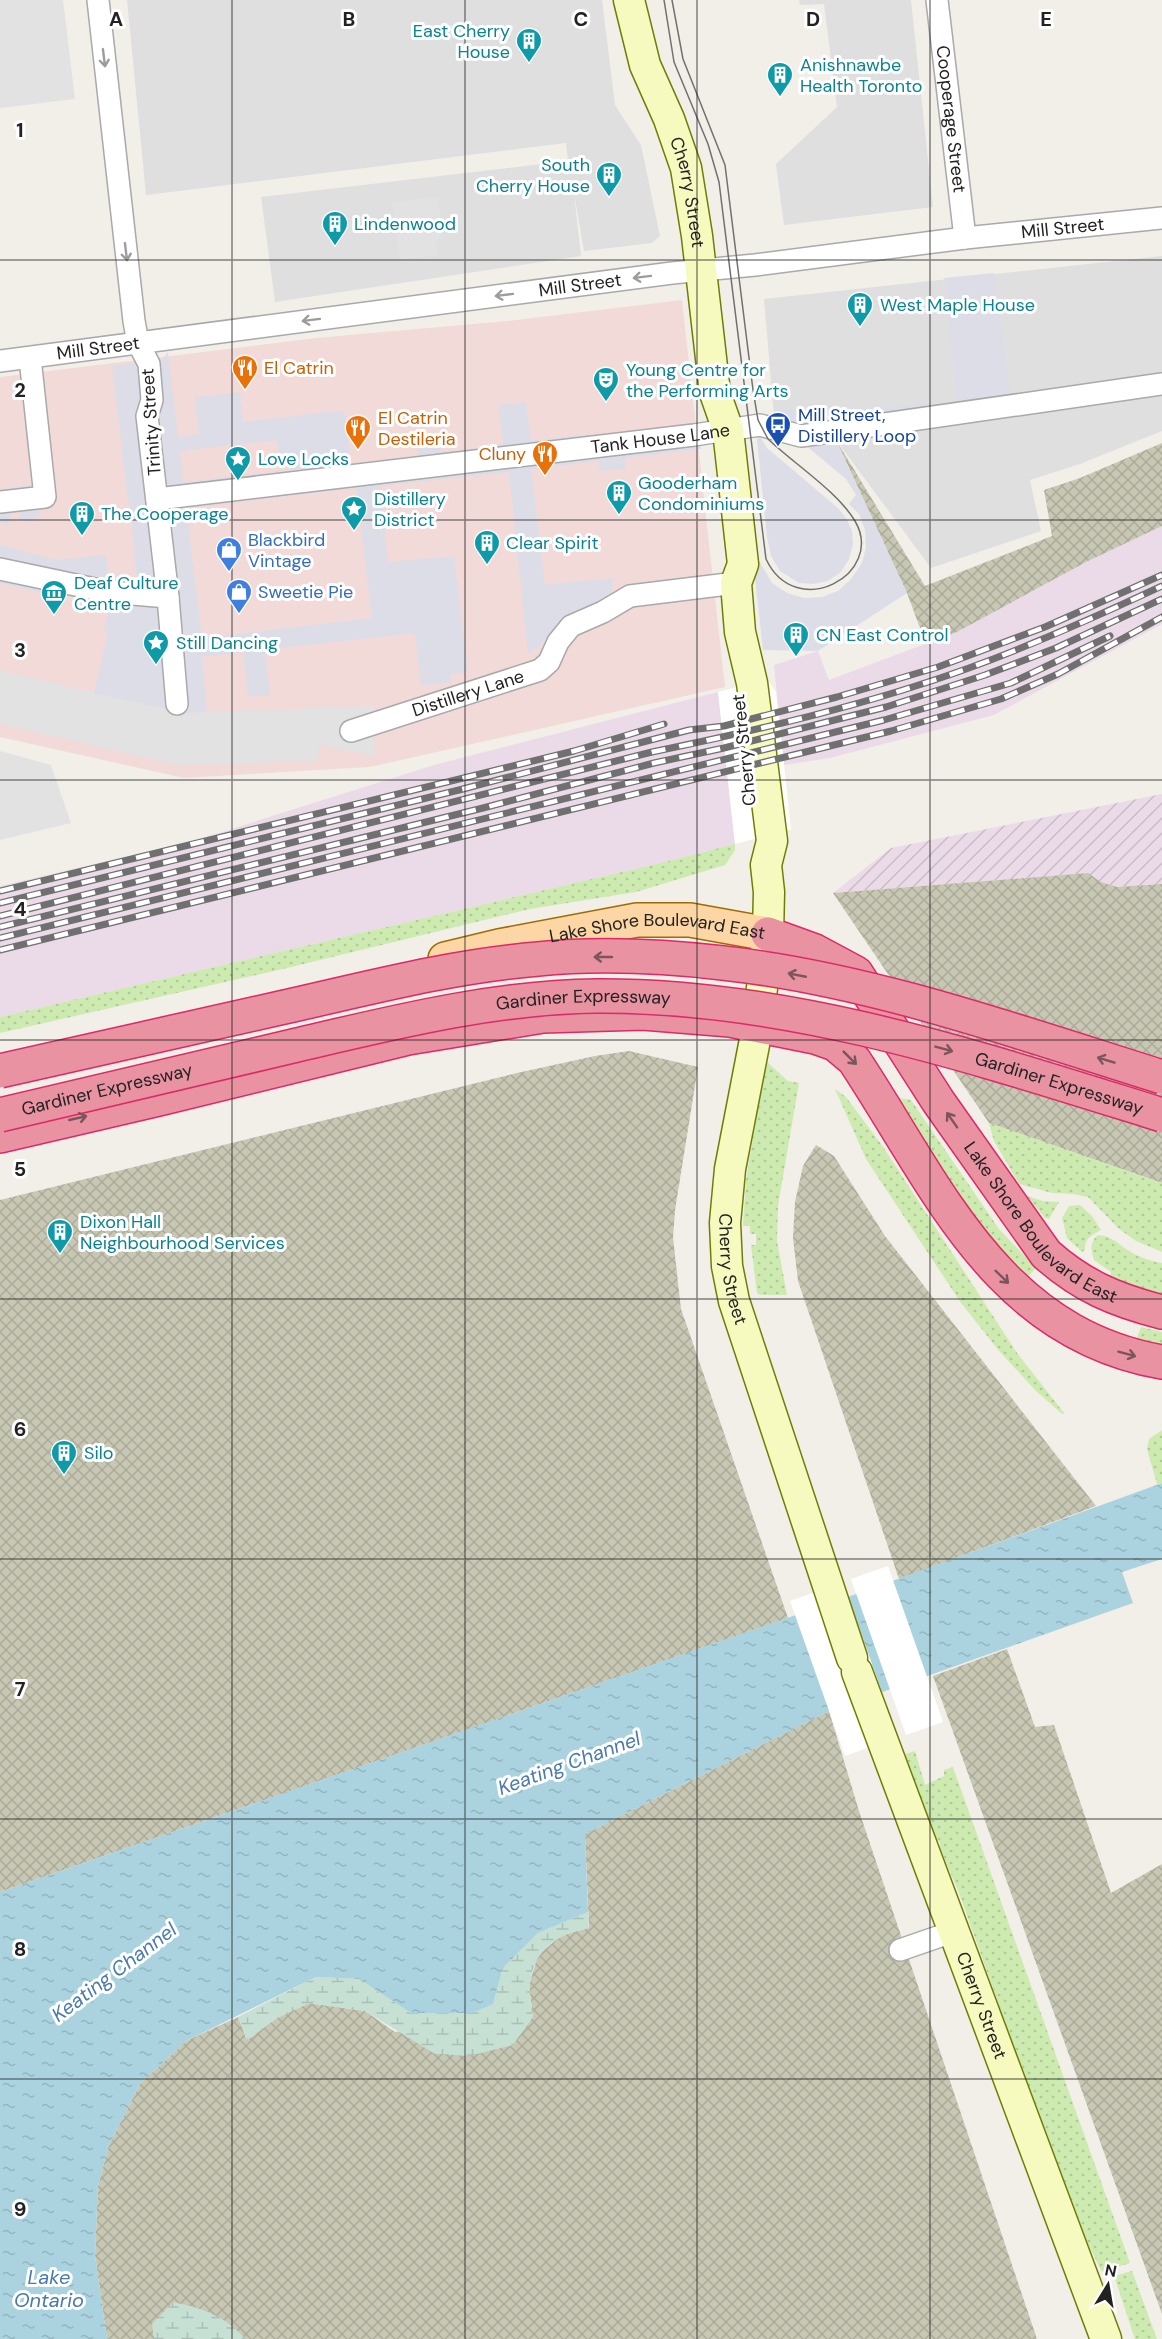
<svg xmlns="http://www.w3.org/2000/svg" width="1162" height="2339" font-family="'DM Sans',sans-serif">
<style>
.residential{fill:#e0dfdf}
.commercial{fill:#f2dad9}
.industrial{fill:url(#industrial-furrows)}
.railway{fill:#ebdbe8}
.construction{fill:url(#construction-cross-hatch)}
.grass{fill:url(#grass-dots)}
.wetland{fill:url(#wetland-marsh)}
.parking{fill:#e2e2e2}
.plaza{fill:#dddde8;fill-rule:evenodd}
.water{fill:url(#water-ripples)}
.pier{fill:#fff}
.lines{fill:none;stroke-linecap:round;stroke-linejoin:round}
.street-casing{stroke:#a9a9a9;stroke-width:24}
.secondary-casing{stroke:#707d05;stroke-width:33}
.primary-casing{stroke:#a06b00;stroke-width:36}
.highway-casing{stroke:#dc2a67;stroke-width:36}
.street{stroke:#fff;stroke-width:21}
.secondary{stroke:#f7fabf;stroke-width:30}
.primary{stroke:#fcd6a4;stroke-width:33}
.highway{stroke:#e892a2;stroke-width:33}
.tram{stroke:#707070;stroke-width:1.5}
.rail-casing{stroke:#707070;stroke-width:7}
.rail{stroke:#fff;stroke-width:4.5;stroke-dasharray:14;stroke-linecap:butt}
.highway-bridge-casing{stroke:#dc2a67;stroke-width:36;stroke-linecap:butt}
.highway-bridge{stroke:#e892a2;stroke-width:33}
.oneway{stroke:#9c9c9c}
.oneway2{stroke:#7b545c}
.grid{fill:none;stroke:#222;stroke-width:1.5;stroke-opacity:0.55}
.labels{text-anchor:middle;stroke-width:6;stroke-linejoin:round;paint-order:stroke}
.culture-label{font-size:18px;fill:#0d838f;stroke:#fff;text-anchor:start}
.street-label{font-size:18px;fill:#222;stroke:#fff}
.food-label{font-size:18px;fill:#c56008;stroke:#fff;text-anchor:start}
.transit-label{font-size:18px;fill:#164399;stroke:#fff;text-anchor:start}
.shop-label{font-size:18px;fill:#366cbe;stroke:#fff;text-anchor:start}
.water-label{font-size:20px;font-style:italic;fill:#4a7aab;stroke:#fff}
.grid-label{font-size:20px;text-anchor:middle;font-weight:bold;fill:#222;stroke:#fff;stroke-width:6;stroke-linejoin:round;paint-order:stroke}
</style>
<defs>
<pattern id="industrial-furrows" width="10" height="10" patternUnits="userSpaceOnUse" patternTransform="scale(1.5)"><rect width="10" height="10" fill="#ebdbe8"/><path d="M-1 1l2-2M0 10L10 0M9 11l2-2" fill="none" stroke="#c9bcc7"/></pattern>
<pattern id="construction-cross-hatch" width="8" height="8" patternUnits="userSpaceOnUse" patternTransform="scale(1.5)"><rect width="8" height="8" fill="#c7c7b4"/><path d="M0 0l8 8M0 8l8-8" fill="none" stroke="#abab9a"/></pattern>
<pattern id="grass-dots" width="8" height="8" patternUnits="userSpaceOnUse" patternTransform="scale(1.5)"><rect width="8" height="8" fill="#cdebb0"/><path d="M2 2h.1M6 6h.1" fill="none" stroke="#b0c997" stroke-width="1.8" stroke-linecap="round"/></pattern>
<pattern id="wetland-marsh" width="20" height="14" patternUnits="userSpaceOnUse" patternTransform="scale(1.5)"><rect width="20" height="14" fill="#c6e0d4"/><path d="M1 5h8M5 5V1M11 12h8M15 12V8" fill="none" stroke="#aac0b6"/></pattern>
<pattern id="water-ripples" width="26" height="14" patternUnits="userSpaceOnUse" patternTransform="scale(1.5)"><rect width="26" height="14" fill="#aad3df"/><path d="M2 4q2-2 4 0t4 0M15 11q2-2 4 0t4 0" fill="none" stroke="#92b5bf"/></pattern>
</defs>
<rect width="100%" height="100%" fill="#f2efe9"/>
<!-- residential -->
<path class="residential" d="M127,0H602L615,105L641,145L660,236L652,243L584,251L574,193L581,256L275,302L261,197L568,161L566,143L146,195Z
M799,0H911L933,207L784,225L776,164L837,107L824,4L800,5Z
M1162,256V431L1080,464L1030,480L1041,531L931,568L836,440L775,428L764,299Z"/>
<!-- commercial -->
<path class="commercial" d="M682,300L725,687L370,767L184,778L0,737V377L316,338L507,321Z"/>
<!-- industrial -->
<path class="industrial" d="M1162,794V884L1117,887L1101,882L1088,873L833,893L891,848Z"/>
<!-- railway -->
<path class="railway" d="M1162,526V624L994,715L830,758L784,765L774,665L818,651L829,680L957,632L1086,562Z
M718,692L735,844L665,862L0,1017V886L190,842L434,765Z"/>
<!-- construction -->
<path class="construction" d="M836,440L925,586L1052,536L1044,490L1080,478L1162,443V526L1086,562L957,632L926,644L907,593Z
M1088,873L1101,882L1117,887L1162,884V1183L989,1123L833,893Z
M629,1051L698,1067L675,1210L673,1238L681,1309L788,1618L0,1892V1200L517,1073L595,1056Z
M816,1145L834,1156L885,1236L1096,1506L899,1579L798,1281L793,1238L795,1202L803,1166Z
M1007,1649L1035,1727L1054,1725L1111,1893L1162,1864V2314L933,1676Z
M829,1711L859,1811L1037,2339H107L95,2255L98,2186L109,2145L140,2084L186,2041L238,2017L247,2040L277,2018L309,2003L365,2011L395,2032L533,2017L529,1985L538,1955L562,1935L589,1928L585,1834Z"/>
<!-- grass -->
<path class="grass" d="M735,844V850L725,865L636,892L530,909L283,969L0,1033V1017L665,862Z
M766,1061L788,1081L799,1083L778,1206L777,1241L787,1295H760L757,1293L751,1245H756V1234H750V1226H743L746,1180Z
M835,1089L846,1097L884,1148L1017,1353L1064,1413L1062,1414L1035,1390L1000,1352L961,1303L866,1159Z
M893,1097L911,1100L999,1229L1036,1268L1026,1279L980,1228Z
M989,1123L1162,1183V1252L1136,1241L1118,1228L1088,1197L1073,1194L1052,1193L1019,1184L994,1141Z
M1027,1196L1043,1201L1059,1202L1049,1219L1045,1218Z
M1080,1205L1092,1216L1101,1230C1091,1236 1085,1237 1085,1250L1082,1252L1067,1238L1062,1218L1069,1206Z
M1098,1235C1111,1235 1119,1245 1129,1251C1139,1257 1150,1261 1162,1263V1298L1110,1279L1111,1272L1094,1260C1091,1250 1089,1243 1098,1235Z
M1141,1327L1162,1332V1346L1136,1340Z
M1162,1430V1483L1157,1484L1147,1449L1149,1439Z
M915,1751L925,1785L944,1776V1770L953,1767L1130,2263L1102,2272L1074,2216L959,1893L940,1848V1842C932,1837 925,1819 926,1810L922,1809L905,1754Z
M1132,2271L1157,2339H1135L1114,2276Z"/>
<!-- wetland -->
<path class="wetland" d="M588,1912L589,1928C556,1935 534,1949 530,1984C529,1995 532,2007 533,2017L513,2045L469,2056L435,2054L365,2011L309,2003L277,2018L247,2040L238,2017L316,1977L359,1979L411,2013H439L493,2004L503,1968L538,1933Z
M173,2302C202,2308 226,2316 245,2339H154L152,2324Z"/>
<!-- parking -->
<path class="parking" d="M0,0H63L75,99L0,108Z
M438,197L443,239L436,240L438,255L400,260L392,202Z
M0,671L185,713L373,706L375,756L319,745L318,761L179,765L0,724Z
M0,751L51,765L71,823L0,840Z"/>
<!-- plaza -->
<path class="plaza" d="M994,273L1011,397L1108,383L1162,373V395L795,440L775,428L774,412L780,410L957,403L944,278ZM825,420L831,423L832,426L827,431L809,433L803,430L804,424L806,422Z
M168,352L178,437L199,434L195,397L240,392L243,422L344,410L351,464L418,456L417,449L440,446L441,452L503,445L498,405L526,402L531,441L590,434V437L697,422L701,449L625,458L626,469L600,471L599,461L531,469L545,585L613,578L612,597L568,625L528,654L509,472L380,486L388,562L454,556L468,672L451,674V682L421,686L415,633L265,650L270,695L248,697L243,652L202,657L207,712L185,713L94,693L108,632L104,631L111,600L57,583L54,596L0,583V545L56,560L106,555L110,587L137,584L131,513L127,493L112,366L163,359ZM277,440L280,460L291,459L292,470L183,482L180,451ZM356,488L372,618L202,638L186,508Z
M756,430L767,448L838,508L847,519L852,531L853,544L849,559L841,572L828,581L813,584L799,583L780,571L771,556L767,537Z
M836,440L907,593L818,651L763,650L753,560L758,559L772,583L787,593L804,598L822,597L838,591L851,579L862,563L866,547L865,530L859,514L849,504L856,495L846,479L804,444Z
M30,485L33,500L42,502L38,519L34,518L33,522L18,519L20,514L16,510L11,513L9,525L0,523V489Z"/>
<!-- water -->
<path class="water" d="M1162,1483V1559L1122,1572L1133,1603L829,1711L585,1834L588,1912L538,1933L503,1968L493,2004L472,2013H411L359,1979L316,1977L186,2041L140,2084L109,2145L98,2186L95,2255L107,2339H0V1892L862,1592Z"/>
<!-- pier -->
<path class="pier" d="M767,679L776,692L791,829L735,844L718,692Z
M888,1566L943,1722L906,1735L851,1579Z
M843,1582L898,1737L845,1756L790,1601Z"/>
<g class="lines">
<defs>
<g id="street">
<path d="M98,0L134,321L138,343L149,364L152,400L147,416L168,597L177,704"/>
<path id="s1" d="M937,0L965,238"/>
<path id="s2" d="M0,361L672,273L755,265L965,238L1162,218"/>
<path id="s3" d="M157,499L694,435L760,425L801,436L1162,384"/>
<path d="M0,502L45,497L30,358"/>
<path d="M0,569L109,592L168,597"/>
<path id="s4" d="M351,731L540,670L549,662L558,642L571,626L603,612L630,596L736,583"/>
<path d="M900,1950L955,1931"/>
</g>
<g id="secondary">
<path id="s5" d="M629,0L645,65L669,119L686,168L697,236L715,393L728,430L743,564L736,583L740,632L752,683L772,841L766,865L769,892L768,934L758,1024L730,1169L725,1223L727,1266L734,1301L852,1658"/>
<path id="s6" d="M857,1672L1106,2339"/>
</g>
<g id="primary">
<path id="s7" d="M445,959L499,946L637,920H690L768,934"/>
</g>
<g id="highway">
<path id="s8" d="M768,934L815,951L856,973L938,1101L1046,1254C1082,1286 1115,1300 1162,1312"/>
<path d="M0,1136L159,1099L408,1038L543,1016L643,1013L730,1020L815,1037L835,1044L854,1060C937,1185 996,1333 1162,1362"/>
</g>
</defs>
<!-- street casing -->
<use href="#street" class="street-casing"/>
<!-- secondary casing -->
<use href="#secondary" class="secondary-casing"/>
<!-- primary casing -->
<use href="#primary" class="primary-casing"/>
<!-- highway casing -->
<use href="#highway" class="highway-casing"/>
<!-- street -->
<use href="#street" class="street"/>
<!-- secondary -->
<use href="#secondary" class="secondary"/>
<!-- primary -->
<use href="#primary" class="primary"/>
<!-- highway -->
<use href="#highway" class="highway"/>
<!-- tram -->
<path class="tram" d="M664,0L674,62L708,144L719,182L766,559C796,623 886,574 855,521C838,492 793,463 768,439L758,420L753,390L725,165L683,59L672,0"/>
<defs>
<path id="rail" d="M0,891L574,751L664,724
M0,903L463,789L689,730L724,726L837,697L938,667L1045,627L1162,575
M0,916L652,752C759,730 866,705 969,668C1035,644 1098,616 1162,586
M0,927L483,808L654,763L724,748L886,707L985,675L1056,648L1162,599
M0,938L884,720L1011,683L1110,636
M0,950L891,731L1001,699L1058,674L1162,617"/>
</defs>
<!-- rail casing -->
<use href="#rail" class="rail-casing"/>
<!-- rail -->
<use href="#rail" class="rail"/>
<defs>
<g id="highway-bridge">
<path d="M0,1071C93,1050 187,1029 280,1008C365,989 451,966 538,959C599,953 662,956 723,963C870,979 1021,1033 1162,1077"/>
<path id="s9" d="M0,1115C99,1091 198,1068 297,1045C395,1022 496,997 597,996C793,995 978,1058 1162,1115"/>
</g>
</defs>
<!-- highway-bridge casing -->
<use href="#highway-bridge" class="highway-bridge-casing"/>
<!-- highway-bridge -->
<use href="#highway-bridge" class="highway-bridge"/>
</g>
<!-- one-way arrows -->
<defs><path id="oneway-shaft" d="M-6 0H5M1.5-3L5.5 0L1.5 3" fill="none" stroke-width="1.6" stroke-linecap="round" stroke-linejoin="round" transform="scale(1.5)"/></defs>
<g class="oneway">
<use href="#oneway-shaft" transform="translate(104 58) rotate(83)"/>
<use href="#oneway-shaft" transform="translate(126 252) rotate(83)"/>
<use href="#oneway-shaft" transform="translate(642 277) rotate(173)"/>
<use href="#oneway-shaft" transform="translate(504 295) rotate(173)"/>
<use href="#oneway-shaft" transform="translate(311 320) rotate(173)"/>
</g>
<g class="oneway2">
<use href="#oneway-shaft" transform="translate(603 957) rotate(-180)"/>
<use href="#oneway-shaft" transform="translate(797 975) rotate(-169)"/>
<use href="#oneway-shaft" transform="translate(944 1049) rotate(15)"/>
<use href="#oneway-shaft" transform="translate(850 1058) rotate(45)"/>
<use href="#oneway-shaft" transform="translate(1106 1060) rotate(-163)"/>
<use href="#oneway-shaft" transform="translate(78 1118) rotate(-13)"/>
<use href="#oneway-shaft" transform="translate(952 1120) rotate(-125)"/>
<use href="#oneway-shaft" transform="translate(1002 1277) rotate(44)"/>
<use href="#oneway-shaft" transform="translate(1127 1354) rotate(15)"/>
</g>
<!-- grid -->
<path class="grid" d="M232,0V2339M465,0V2339M697,0V2339M930,0V2339M0,260H1162M0,520H1162M0,780H1162M0,1040H1162M0,1299H1162M0,1559H1162M0,1819H1162M0,2079H1162"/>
<!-- icons -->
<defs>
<symbol id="building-pin" viewBox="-11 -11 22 30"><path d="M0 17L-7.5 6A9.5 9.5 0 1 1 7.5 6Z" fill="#0f9aa8" stroke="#fff"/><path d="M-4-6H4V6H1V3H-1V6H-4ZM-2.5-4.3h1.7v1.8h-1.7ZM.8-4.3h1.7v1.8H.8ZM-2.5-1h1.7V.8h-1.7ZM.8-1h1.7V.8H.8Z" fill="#fff"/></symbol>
<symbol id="restaurant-pin" viewBox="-11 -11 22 30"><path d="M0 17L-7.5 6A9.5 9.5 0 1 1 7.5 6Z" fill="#e8710a" stroke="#fff"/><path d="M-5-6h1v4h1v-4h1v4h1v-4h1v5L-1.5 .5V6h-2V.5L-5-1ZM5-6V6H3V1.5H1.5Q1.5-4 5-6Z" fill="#fff"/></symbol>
<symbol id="theatre-pin" viewBox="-11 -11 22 30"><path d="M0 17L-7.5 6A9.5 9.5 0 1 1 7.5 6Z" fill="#0f9aa8" stroke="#fff"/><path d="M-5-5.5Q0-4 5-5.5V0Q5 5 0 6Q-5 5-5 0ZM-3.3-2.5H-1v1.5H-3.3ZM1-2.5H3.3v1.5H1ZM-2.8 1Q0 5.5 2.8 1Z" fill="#fff"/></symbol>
<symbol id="bus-pin" viewBox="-11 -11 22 30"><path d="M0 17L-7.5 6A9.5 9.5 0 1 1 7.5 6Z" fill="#1a4fb4" stroke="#fff"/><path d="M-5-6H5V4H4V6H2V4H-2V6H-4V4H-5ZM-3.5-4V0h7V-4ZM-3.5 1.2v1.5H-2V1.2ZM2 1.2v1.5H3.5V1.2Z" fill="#fff"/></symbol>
<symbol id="sight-pin" viewBox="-11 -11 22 30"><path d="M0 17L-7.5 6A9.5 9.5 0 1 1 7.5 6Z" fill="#0f9aa8" stroke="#fff"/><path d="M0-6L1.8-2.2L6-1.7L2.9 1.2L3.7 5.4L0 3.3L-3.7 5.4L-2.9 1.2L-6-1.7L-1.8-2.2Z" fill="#fff"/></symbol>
<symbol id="shop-pin" viewBox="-11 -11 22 30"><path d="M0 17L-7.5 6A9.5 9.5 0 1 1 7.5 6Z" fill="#3f7fe0" stroke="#fff"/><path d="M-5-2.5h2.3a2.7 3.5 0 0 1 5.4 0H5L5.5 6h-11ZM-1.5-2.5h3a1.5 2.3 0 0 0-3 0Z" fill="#fff"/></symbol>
<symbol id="museum-pin" viewBox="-11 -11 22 30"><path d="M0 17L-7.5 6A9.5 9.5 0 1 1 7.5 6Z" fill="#0f9aa8" stroke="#fff"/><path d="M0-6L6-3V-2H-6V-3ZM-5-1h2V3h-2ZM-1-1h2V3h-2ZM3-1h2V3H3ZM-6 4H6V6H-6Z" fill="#fff"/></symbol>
</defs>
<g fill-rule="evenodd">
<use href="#building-pin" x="514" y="26" width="30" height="40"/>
<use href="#building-pin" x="765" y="60" width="30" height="40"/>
<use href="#building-pin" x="594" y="160" width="30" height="40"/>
<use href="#building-pin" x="320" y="209" width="30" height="40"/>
<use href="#building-pin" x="845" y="290" width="30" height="40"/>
<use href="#restaurant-pin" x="230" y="353" width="30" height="40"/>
<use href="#theatre-pin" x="591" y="365" width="30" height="40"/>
<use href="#bus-pin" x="763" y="410" width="30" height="40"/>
<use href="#restaurant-pin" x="343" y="413" width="30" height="40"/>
<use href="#restaurant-pin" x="530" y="439" width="30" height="40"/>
<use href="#sight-pin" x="223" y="444" width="30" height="40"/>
<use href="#building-pin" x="604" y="478" width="30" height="40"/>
<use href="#sight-pin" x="339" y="494" width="30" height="40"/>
<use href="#building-pin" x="67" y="499" width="30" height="40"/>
<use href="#building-pin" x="472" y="528" width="30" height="40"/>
<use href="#shop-pin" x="214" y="535" width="30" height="40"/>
<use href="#shop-pin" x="224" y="577" width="30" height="40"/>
<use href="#museum-pin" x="39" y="578" width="30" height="40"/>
<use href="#building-pin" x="781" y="620" width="30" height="40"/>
<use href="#sight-pin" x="141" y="628" width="30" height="40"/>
<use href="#building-pin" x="45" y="1217" width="30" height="40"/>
<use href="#building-pin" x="49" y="1438" width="30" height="40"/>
</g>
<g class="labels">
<!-- culture labels -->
<g class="culture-label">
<text x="510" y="37" text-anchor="end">East Cherry<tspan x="510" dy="21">House</tspan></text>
<text x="800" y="71">Anishnawbe<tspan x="800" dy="21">Health Toronto</tspan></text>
<text x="590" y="171" text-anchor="end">South<tspan x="590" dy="21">Cherry House</tspan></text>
<text x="354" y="230">Lindenwood</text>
<text x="880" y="311">West Maple House</text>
<text x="626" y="376">Young Centre for<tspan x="626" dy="21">the Performing Arts</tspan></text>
<text x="258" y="465">Love Locks</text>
<text x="638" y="489">Gooderham<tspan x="638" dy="21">Condominiums</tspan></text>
<text x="374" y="505">Distillery<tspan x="374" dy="21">District</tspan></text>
<text x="101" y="520">The Cooperage</text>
<text x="506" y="549">Clear Spirit</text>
<text x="74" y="589">Deaf Culture<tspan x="74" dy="21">Centre</tspan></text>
<text x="816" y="641">CN East Control</text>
<text x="176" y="649">Still Dancing</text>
<text x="80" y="1228">Dixon Hall<tspan x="80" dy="21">Neighbourhood Services</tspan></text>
<text x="84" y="1459">Silo</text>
</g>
<!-- street labels -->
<g class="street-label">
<text dy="6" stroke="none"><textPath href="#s1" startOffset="120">Cooperage Street</textPath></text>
<text dy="6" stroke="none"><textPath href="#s5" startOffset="202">Cherry Street</textPath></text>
<text dy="6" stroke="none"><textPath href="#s2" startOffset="1071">Mill Street</textPath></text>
<text dy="6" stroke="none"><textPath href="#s2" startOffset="585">Mill Street</textPath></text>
<text dy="6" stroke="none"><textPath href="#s2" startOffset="99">Mill Street</textPath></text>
<text transform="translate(151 422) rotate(-94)" y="6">Trinity Street</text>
<text dy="6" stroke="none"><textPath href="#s3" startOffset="507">Tank House Lane</textPath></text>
<text dy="6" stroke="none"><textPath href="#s4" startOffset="123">Distillery Lane</textPath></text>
<text transform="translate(744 750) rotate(-96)" y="6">Cherry Street</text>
<text dy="6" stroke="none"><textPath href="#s7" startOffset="216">Lake Shore Boulevard East</textPath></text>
<text dy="6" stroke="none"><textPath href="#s9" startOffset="596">Gardiner Expressway</textPath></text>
<text dy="6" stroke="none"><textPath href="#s9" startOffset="1082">Gardiner Expressway</textPath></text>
<text dy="6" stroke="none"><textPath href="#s9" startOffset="110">Gardiner Expressway</textPath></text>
<text dy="6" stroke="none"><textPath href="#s8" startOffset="410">Lake Shore Boulevard East</textPath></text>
<text dy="6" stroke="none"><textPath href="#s5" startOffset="1293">Cherry Street</textPath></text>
<text dy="6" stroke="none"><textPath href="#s6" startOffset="356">Cherry Street</textPath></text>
</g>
<!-- food labels -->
<g class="food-label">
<text x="264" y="374">El Catrin</text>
<text x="378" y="424">El Catrin<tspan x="378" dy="21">Destileria</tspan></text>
<text x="526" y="460" text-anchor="end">Cluny</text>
</g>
<!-- transit labels -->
<g class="transit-label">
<text x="798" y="421">Mill Street,<tspan x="798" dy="21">Distillery Loop</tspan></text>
</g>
<!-- shop labels -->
<g class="shop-label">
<text x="248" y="546">Blackbird<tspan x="248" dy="21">Vintage</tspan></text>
<text x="258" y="598">Sweetie Pie</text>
</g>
<!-- water labels -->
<g class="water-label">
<text transform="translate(569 1763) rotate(-20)" y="7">Keating Channel</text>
<text transform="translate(114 1972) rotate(-37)" y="7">Keating Channel</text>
<text x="49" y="2284">Lake<tspan x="49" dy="23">Ontario</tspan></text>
</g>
</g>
<g class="grid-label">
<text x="116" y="26">A</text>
<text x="349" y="26">B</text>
<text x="581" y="26">C</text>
<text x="813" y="26">D</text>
<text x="1046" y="26">E</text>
<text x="20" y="137">1</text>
<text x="20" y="397">2</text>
<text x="20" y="657">3</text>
<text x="20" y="916">4</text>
<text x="20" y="1176">5</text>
<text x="20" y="1436">6</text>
<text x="20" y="1696">7</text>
<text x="20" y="1956">8</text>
<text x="20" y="2216">9</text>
</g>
<!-- north arrow -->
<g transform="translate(1108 2285) rotate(11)" stroke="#ffffff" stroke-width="4.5" paint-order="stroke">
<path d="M0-4.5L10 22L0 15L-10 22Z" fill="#222222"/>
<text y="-9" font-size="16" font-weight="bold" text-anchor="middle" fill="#222222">N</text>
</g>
</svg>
